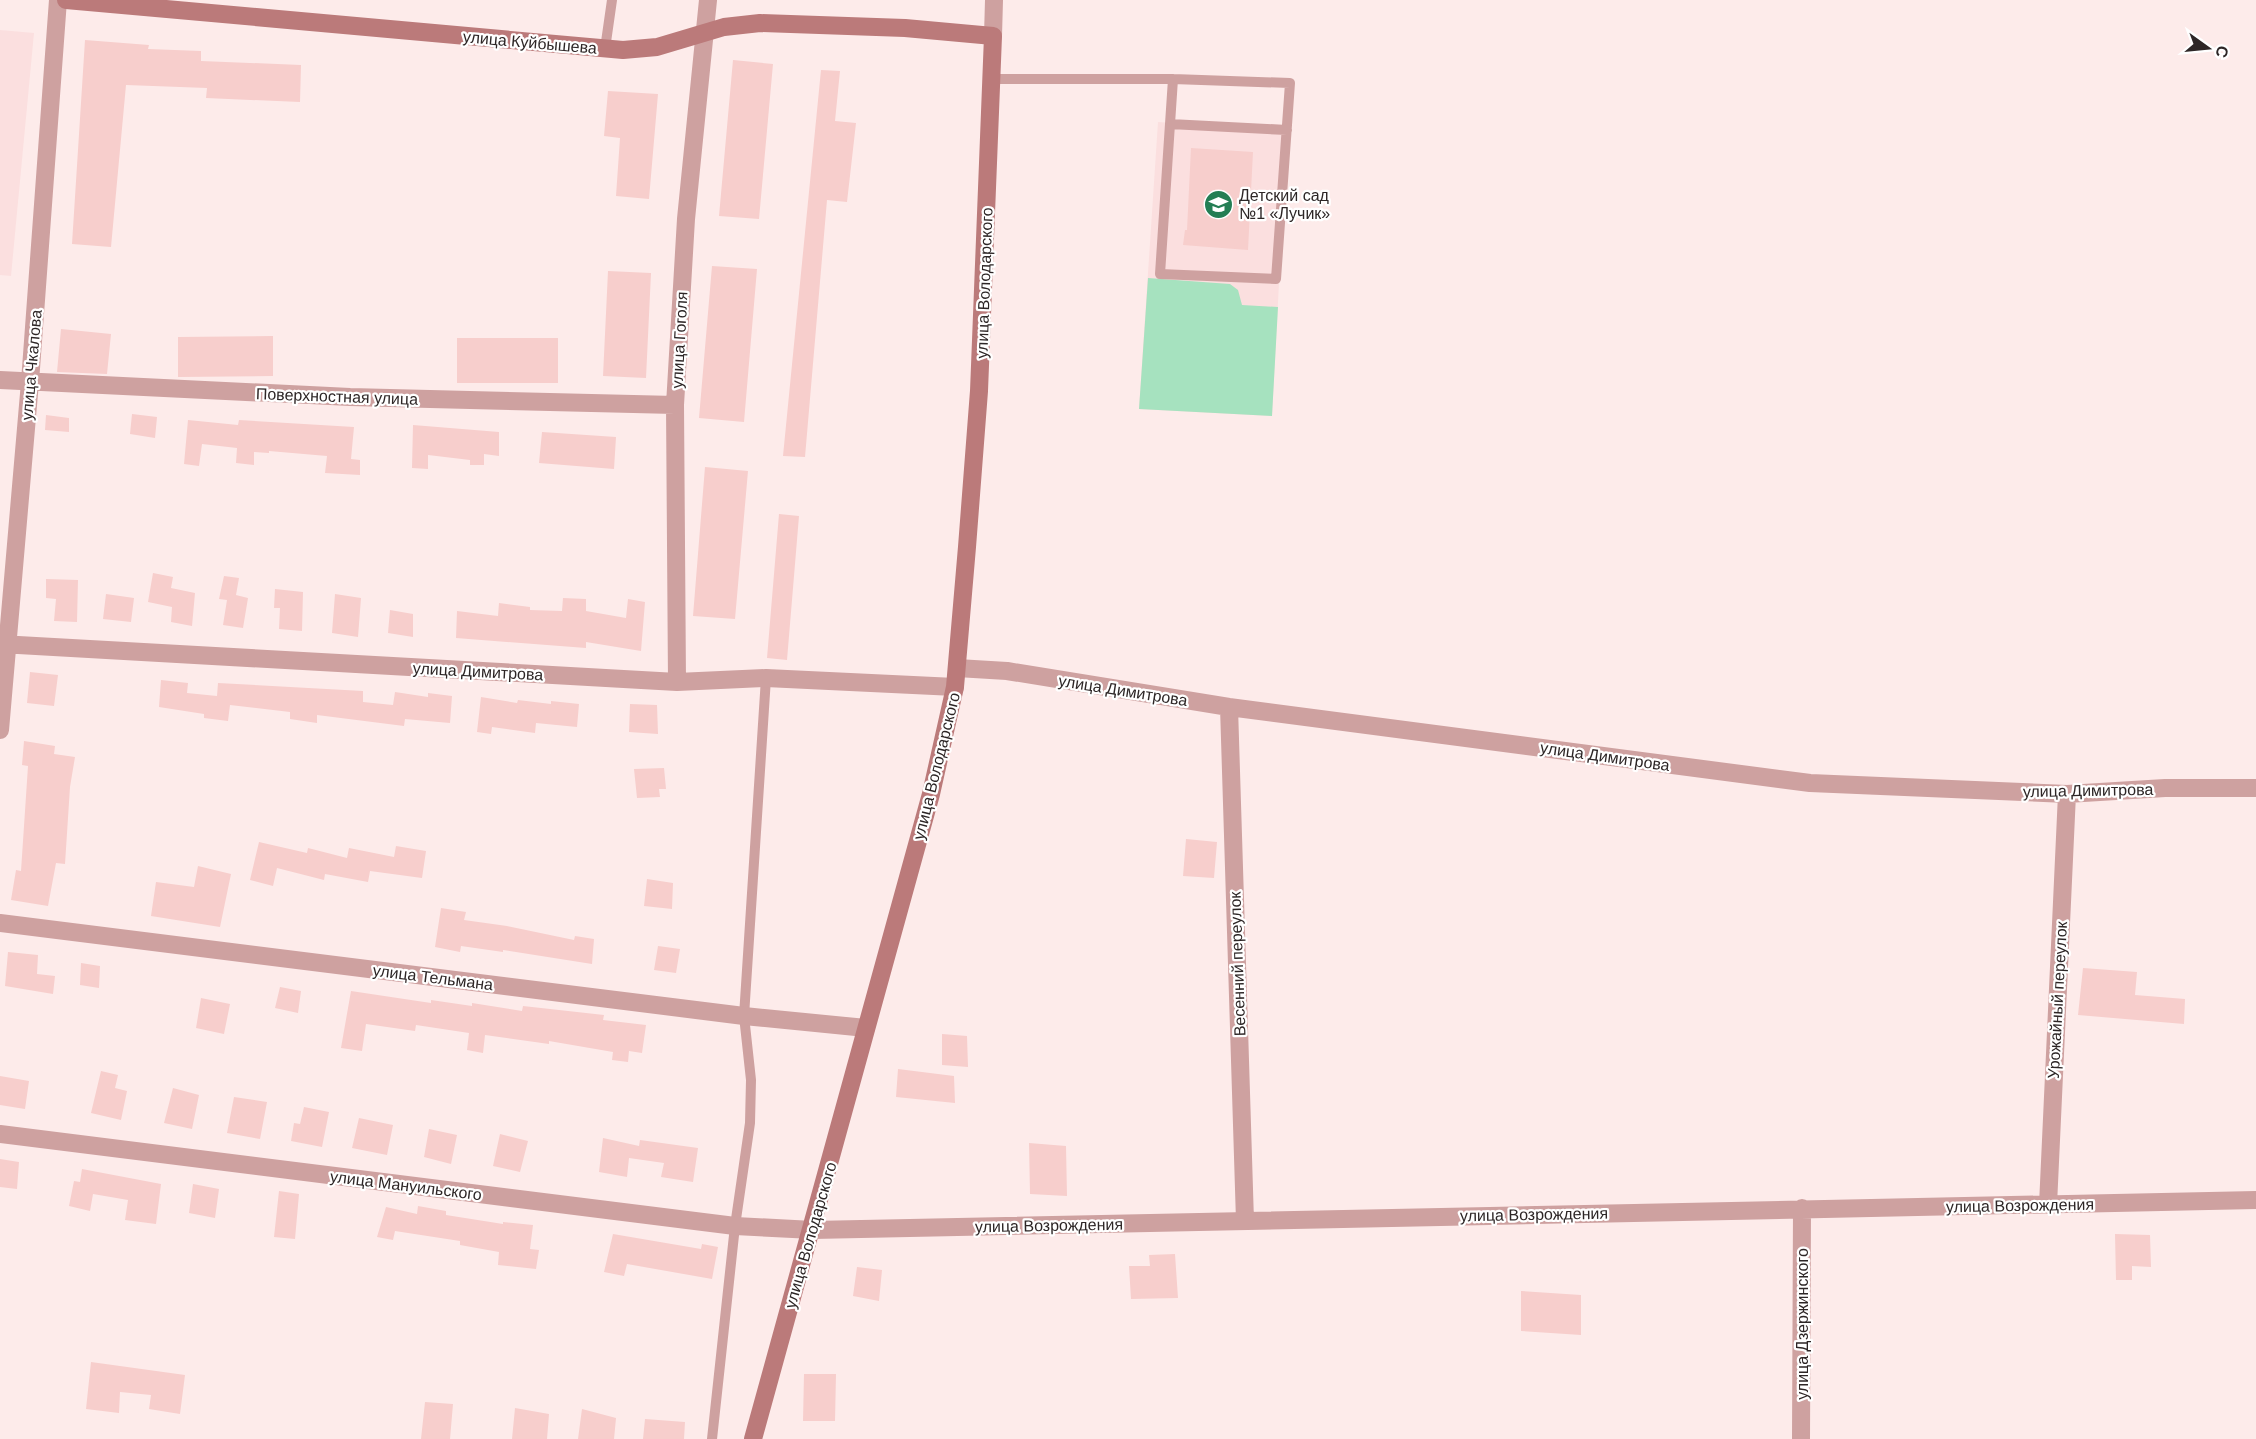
<svg xmlns="http://www.w3.org/2000/svg" width="2256" height="1439" font-family="Helvetica,sans-serif">
<style>
.built{fill:#fbdfdf}
.green{fill:#a6e2bf}
.building{fill:#f7cecc}
.lines{fill:none;stroke-linecap:round;stroke-linejoin:round}
.lane{stroke:#cea1a0;stroke-width:10}
.street{stroke:#cea1a0;stroke-width:18}
.secondary{stroke:#bb7a7a;stroke-width:18}
.labels{text-anchor:middle;stroke-width:4.5;stroke-linejoin:round;paint-order:stroke}
.street-label{font-size:16px;fill:#2d2626;stroke:#fff}
.poi-label{font-size:16px;fill:#2d2626;stroke:#fff;text-anchor:start}
</style>
<rect width="100%" height="100%" fill="#fdebea"/>
<!-- built -->
<path class="built" d="M0,30L34,33L11,276L0,275Z
M1158,122L1287,131L1272,416L1139,409Z"/>
<!-- green -->
<path class="green" d="M1148,278L1230,284L1238,290L1242,305L1278,307L1272,416L1139,409Z"/>
<!-- building -->
<path class="building" d="M85,40L149,45L148,49L201,51V61L301,65L300,102L206,98L207,88L126,85L111,247L72,244Z
M733,60L773,64L759,219L719,216Z
M821,70L840,71L835,121L856,123L847,202L827,200L805,457L783,456Z
M608,91L658,94L649,199L616,196L620,138L604,136Z
M1191,148L1253,152L1248,250L1183,245L1185,230H1187Z
M712,266L757,269L744,422L699,418Z
M608,271L651,273L646,378L603,376Z
M61,329L111,334L107,374L57,372Z
M273,336V376L178,377V337Z
M457,338H558V383H457Z
M132,414L157,417L155,438L130,434Z
M46,415L69,418V432L45,430Z
M188,420L238,425L239,420L354,427L351,459L360,460V475L325,473L327,456L269,451V453L254,452V465L236,463L237,448L202,444L199,466L184,464Z
M413,425L499,432V456L484,454V465H470V460L428,455V469L412,468Z
M542,432L616,437L614,469L539,463Z
M705,467L748,471L735,619L693,616Z
M779,514L799,516L787,660L767,658Z
M153,573L173,577L171,588L195,593L192,626L171,622L172,607L148,602Z
M224,576L239,578L236,595L248,598L243,628L223,625L227,600L219,599Z
M46,579L78,580L77,622L54,621L56,599L46,598Z
M275,589L303,592L302,631L279,629L280,608H274Z
M106,594L134,598L131,622L103,619Z
M335,594L361,598L358,637L332,633Z
M563,598L586,599V611L626,618L628,599L645,602L641,651L586,642V648L456,638L457,611L498,616L499,603L530,607V610L562,611Z
M390,610L413,614V637L388,633Z
M30,672L58,675L54,706L27,703Z
M161,680L188,683L187,693L217,696L218,683L363,691V702L393,705L395,692L428,697V693L452,696L450,723L405,719L404,726L317,715V723L290,719V712L230,705L228,721L204,718V714L159,707Z
M481,697L517,703L518,700L551,704V701L579,704L577,727L536,723L535,733L492,727L491,734L477,732Z
M630,704L657,705L658,734L629,732Z
M24,741L55,746L54,754L75,757L70,787L65,864L56,863L48,906L11,900L16,870L21,871L28,766L22,765Z
M664,768L666,789H659L660,797L637,798L634,769Z
M1186,839L1217,842L1214,878L1183,876Z
M259,842L307,853L308,848L347,858L349,848L394,857L396,846L426,851L422,878L370,871L368,882L325,874L324,880L277,868L273,886L250,880Z
M198,866L231,874L220,927L151,916L156,882L194,887Z
M647,879L673,883L672,909L644,906Z
M441,908L466,912L464,920L507,926L574,940L575,936L594,939L592,964L503,950V952L461,946L460,952L435,947Z
M658,946L680,949L676,973L654,970Z
M8,952L38,955L37,974L55,976L53,994L5,986Z
M81,963L100,966L99,988L80,985Z
M2083,968L2137,972L2135,995L2185,999L2184,1024L2078,1015Z
M280,987L301,991L298,1013L275,1008Z
M351,991L431,1003V1000L472,1006V1003L522,1011L523,1006L604,1015L603,1020L646,1025L642,1053L629,1051L628,1062L612,1060L613,1052L549,1041V1044L485,1035L483,1053L467,1050L469,1033L416,1025L415,1031L366,1024L362,1051L341,1048Z
M201,998L230,1004L224,1034L196,1028Z
M942,1034L967,1036L968,1067L942,1065Z
M898,1069L954,1076L955,1103L896,1097Z
M101,1071L118,1075L115,1088L127,1091L121,1120L91,1113Z
M0,1076L29,1081L25,1109L0,1105Z
M173,1088L199,1095L192,1129L164,1123Z
M234,1097L267,1102L260,1139L227,1133Z
M304,1107L329,1112L322,1147L291,1141L294,1123L300,1124Z
M359,1118L393,1125L387,1155L352,1148Z
M429,1129L457,1135L451,1164L424,1157Z
M500,1134L528,1141L520,1172L493,1166Z
M603,1138L639,1146L640,1140L698,1148L693,1182L661,1177L664,1163L629,1158L627,1177L599,1172Z
M1029,1143L1066,1146L1067,1196L1030,1194Z
M0,1159L19,1162L17,1189L0,1187Z
M82,1169L161,1184L156,1224L125,1220L128,1200L93,1194L90,1211L69,1206L74,1181L80,1182Z
M193,1184L219,1189L215,1218L189,1213Z
M279,1191L299,1194L295,1239L274,1237Z
M418,1206L446,1211V1215L503,1224V1222L533,1225L530,1249L539,1250L536,1269L498,1265L499,1252L460,1245V1241L395,1231L393,1240L377,1237L386,1207L417,1214Z
M613,1234L701,1249L702,1244L718,1247L712,1279L627,1264L624,1276L604,1272Z
M2115,1234L2150,1235L2151,1267L2132,1266V1280H2116Z
M1175,1254L1178,1298L1131,1299L1129,1266H1150L1149,1255Z
M857,1267L882,1270L879,1301L853,1296Z
M1521,1291L1581,1295V1335L1521,1331Z
M91,1362L185,1375L180,1414L149,1409L151,1395L120,1392L119,1413L86,1409Z
M804,1374H836L835,1421H803Z
M425,1402L453,1404L450,1439H421Z
M515,1408L549,1414L547,1439H512Z
M582,1409L616,1418L614,1439H578Z
M645,1419L685,1422L684,1439H643Z"/>
<g class="lines">
<!-- lane -->
<path class="lane" d="M605,49L612,0
M993,79H1173L1290,83L1276,279L1160,274L1173,79
M1170,124L1287,130
M712,1439L735,1226L750,1123L751,1080L744,1016L766,678"/>
<!-- street -->
<path class="street" d="M993,36L994,0
M0,380L350,397L675,405
M0,644L677,682L766,678L955,687
M957,668L1007,671L1229,707L1810,783L2067,794L2165,788H2256
M677,682L675,405L686,219L708,0
M1229,707L1245,1221
M0,730L30,382L58,0
M0,923L744,1016L866,1028
M0,1134L735,1226L813,1230L2256,1200
M2048,1205L2067,794
M1801,1439L1802,1208"/>
<!-- secondary -->
<path class="secondary" d="M66,0L623,50L657,47L724,27L760,23L905,28L993,36L979,391L967,547L955,687L931,794L753,1439"/>
</g>
<!-- icons -->
<defs>
<symbol id="school-disc" viewBox="-11 -11 22 22"><circle r="9.5" fill="#247e54" stroke="#fff"/><path d="M0-5L7-2L0 1L-7-2ZM-4 1L0 2.5L4 1V4Q0 6-4 4Z" fill="#fff"/></symbol>
</defs>
<g fill-rule="evenodd">
<use href="#school-disc" x="1202" y="188" width="33" height="33"/>
</g>
<g class="labels">
<!-- street labels -->
<g class="street-label">
<text transform="translate(530 42) rotate(5)" y="6">улица Куйбышева</text>
<text transform="translate(984 283) rotate(-88)" y="6">улица Володарского</text>
<text transform="translate(679 340) rotate(-87)" y="6">улица Гоголя</text>
<text transform="translate(31 365) rotate(-85)" y="6">улица Чкалова</text>
<text transform="translate(337 396) rotate(2)" y="6">Поверхностная улица</text>
<text transform="translate(478 671) rotate(3)" y="6">улица Димитрова</text>
<text transform="translate(1123 690) rotate(9)" y="6">улица Димитрова</text>
<text transform="translate(1605 756) rotate(8)" y="6">улица Димитрова</text>
<text transform="translate(936 766) rotate(-76)" y="6">улица Володарского</text>
<text transform="translate(2088 790) rotate(-1)" y="6">улица Димитрова</text>
<text transform="translate(1237 964) rotate(-92)" y="6">Весенний переулок</text>
<text transform="translate(433 977) rotate(7)" y="6">улица Тельмана</text>
<text transform="translate(2057 1000) rotate(-87)" y="6">Урожайный переулок</text>
<text transform="translate(406 1185) rotate(7)" y="6">улица Мануильского</text>
<text transform="translate(2020 1205) rotate(-1)" y="6">улица Возрождения</text>
<text transform="translate(1534 1214) rotate(-1)" y="6">улица Возрождения</text>
<text transform="translate(1049 1225) rotate(-1)" y="6">улица Возрождения</text>
<text transform="translate(810 1235) rotate(-74)" y="6">улица Володарского</text>
<text transform="translate(1802 1324) rotate(-90)" y="6">улица Дзержинского</text>
</g>
<!-- poi labels -->
<g class="poi-label">
<text x="1239" y="201">Детский сад<tspan x="1239" dy="18">№1 «Лучик»</tspan></text>
</g>
</g>
<!-- north arrow -->
<g transform="translate(2208 48) rotate(105)" stroke="#ffffff" stroke-width="4.5" paint-order="stroke">
<path d="M0-4.5L10 22L0 15L-10 22Z" fill="#2d2626"/>
<text y="-9" font-size="16" font-weight="bold" text-anchor="middle" fill="#2d2626">С</text>
</g>
</svg>
